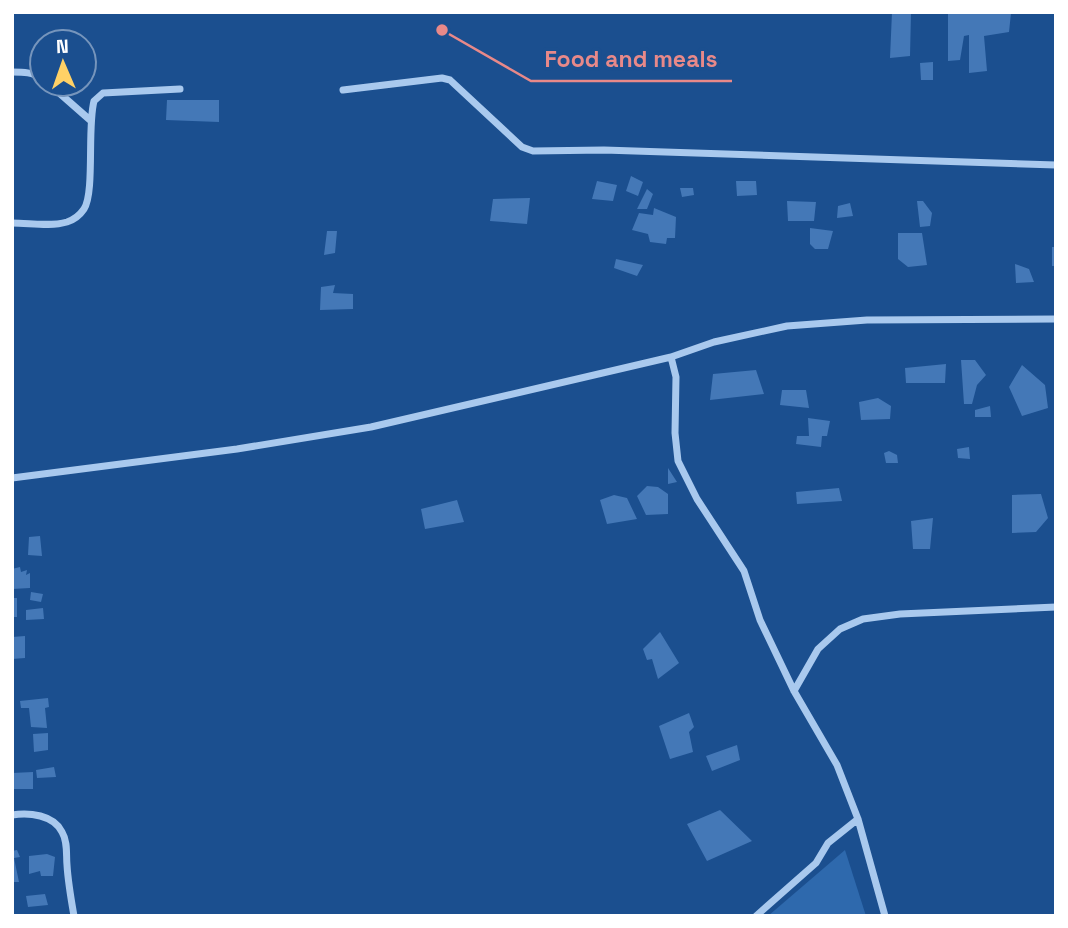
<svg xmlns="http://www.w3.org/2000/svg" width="1068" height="928" font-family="'Space Grotesk',sans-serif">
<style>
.green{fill:#2e69ad}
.building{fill:#4478b7}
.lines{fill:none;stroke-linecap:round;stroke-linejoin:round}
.street{stroke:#a9c9ee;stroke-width:7}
.leader{fill:none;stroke:#e88989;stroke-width:2.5}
.callout-dot{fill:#e88989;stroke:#1b4f8f;stroke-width:2.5}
.callout-label{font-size:23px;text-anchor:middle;font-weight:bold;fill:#e88989;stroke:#1b4f8f;stroke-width:7;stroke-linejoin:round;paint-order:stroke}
</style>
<rect width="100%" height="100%" fill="#1b4f8f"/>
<!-- green -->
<path class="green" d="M845,850L866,916H768Z"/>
<!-- building -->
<path class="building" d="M892,12H911L910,56L890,58Z
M948,12L1011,13L1009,32L984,36L987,71L969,73V35L964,36L960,60L948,61Z
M933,62V80H921L920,63Z
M167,100H219V122L166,120Z
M631,176L643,182L638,196L626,191Z
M597,181L617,185L613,201L592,199Z
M736,181H756L757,195L737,196Z
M680,188H693L694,195L682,197Z
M647,189L653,194L647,209H637Z
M530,198L527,224L490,221L493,199Z
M787,201L816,202L814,221H788Z
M917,201H923L932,213L930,226L920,227Z
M850,203L853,216L837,218L838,206Z
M654,208L676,217L675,238H667L666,244L650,242L648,234L632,230L639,213L653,215Z
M810,228L833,231L828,249H815L810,244Z
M327,231H337L335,253L324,255Z
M898,233H922L927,265L908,267L898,259Z
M1052,247H1056V266H1052Z
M616,259L643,265L637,276L614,268Z
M1015,264L1029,269L1034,282L1016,283Z
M335,285L333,293L353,294V309L320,310L321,287Z
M961,360H975L986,375L977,385L972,404H964Z
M946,364L945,383H906L905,368Z
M1022,365L1045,385L1048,408L1022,416L1009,387Z
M756,370L764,394L710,400L713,374Z
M782,390H806L809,408L780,405Z
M878,398L891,406L890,419L861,420L859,402Z
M990,406L991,417H975V410Z
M808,418L830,421L827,436H822L821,447L796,444L797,436H809Z
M969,447L970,459L958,458L957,449Z
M889,451L897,455L898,463H886L884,453Z
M668,468L677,482L668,484Z
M647,486L658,487L668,494V514L646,515L637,496Z
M839,488L842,501L797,504L796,492Z
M1041,494L1048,518L1036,532L1012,533V495Z
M614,495L627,498L637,519L607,524L600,500Z
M457,500L464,522L425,529L421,509Z
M933,518L930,549H913L911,521Z
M40,536L42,556L28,555L29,537Z
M20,567L21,572L27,570L26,575L30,573V588L12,589V569Z
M31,592L43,594L41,602L30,600Z
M12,598H17V617H12Z
M43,608L44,619L26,620V610Z
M660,632L679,663L658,679L652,659L647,660L643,649Z
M25,636V658L12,659V637Z
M48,698L49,707L45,708L47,728L31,727L29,708H21L20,701Z
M689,713L694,727L689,732L693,752L670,759L659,726Z
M48,733V750L34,752L33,734Z
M737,745L740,760L712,771L706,756Z
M54,767L56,777L37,778L36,770Z
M33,772V789H12V773Z
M720,810L752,841L707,861L687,824Z
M17,850L20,857L14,858L19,882H12V851Z
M47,854L55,857L53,876H41L40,871L29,874V856Z
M45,894L48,905L28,907L26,896Z"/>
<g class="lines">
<!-- street -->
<path class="street" d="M12,72C23,72 33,72 42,79
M49,84L90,120
M343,90L442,78L450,80L522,147L533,151L604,150L1056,165
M12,223C30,223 50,227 67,222C73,220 80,215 84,209C95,192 87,127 94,101L103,93L180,89
M671,357L676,377L675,433L678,461L697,499L744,571L760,620L794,691L837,765L858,819L885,916
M12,478L237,449L371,427L671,357L714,342L787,326L867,320L1056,319
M794,691L818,649L840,629L863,619L900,614L1056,607
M12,815C29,812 54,815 62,832C68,842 66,855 67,865C68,882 71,899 74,916
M756,916L816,863L828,843L858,819"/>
</g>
<!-- callouts -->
<path class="leader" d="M442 30L531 81H732"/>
<circle class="callout-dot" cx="442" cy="30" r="7"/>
<g class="callout-label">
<text x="631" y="67">Food and meals</text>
</g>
<!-- border -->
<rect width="1068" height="928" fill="none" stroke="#ffffff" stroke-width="28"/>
<!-- north arrow -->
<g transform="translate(63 63) rotate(358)"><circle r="33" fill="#1b4f8f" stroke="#7695bc" stroke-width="2"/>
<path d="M0-5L12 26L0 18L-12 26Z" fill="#ffd166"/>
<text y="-10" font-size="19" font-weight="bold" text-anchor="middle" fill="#ffffff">N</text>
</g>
</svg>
